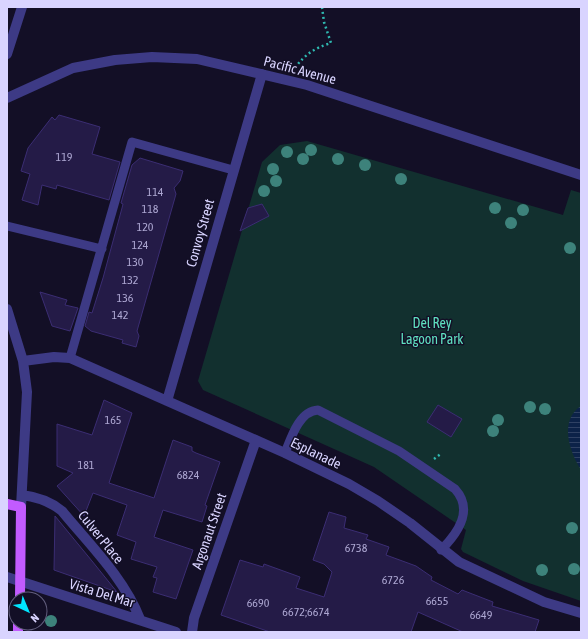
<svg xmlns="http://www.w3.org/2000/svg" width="588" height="639" font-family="'Asap Condensed',sans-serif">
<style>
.park{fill:#12302f}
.water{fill:url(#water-rules)}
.building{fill:#241b47;stroke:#3b2d73}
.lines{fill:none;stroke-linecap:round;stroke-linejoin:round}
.path{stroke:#2fb8b0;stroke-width:2.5;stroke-dasharray:2 3;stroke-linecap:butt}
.service{stroke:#3d3a85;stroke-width:9}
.minor{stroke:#3d3a85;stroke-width:10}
.primary{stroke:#c25bff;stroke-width:10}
.tree{fill:#3d827b}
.labels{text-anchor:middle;stroke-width:3;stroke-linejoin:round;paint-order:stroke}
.number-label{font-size:12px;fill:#aca6d1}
.street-label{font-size:14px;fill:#d9d4ff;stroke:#130f26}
.park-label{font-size:14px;fill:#5fe0c0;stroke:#130f26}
</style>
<defs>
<pattern id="water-rules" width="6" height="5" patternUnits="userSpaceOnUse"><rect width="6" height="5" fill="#0c2248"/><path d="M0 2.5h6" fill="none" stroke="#2f4163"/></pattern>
</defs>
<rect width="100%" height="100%" fill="#130f26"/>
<!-- park -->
<path class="park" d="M307,141L563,215L571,190L581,193V601L523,581L463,552L461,549L466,530L374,467L203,390L198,381L262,162L280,145Z"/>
<!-- water -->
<path class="water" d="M581,406V470C569,451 559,420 581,406Z"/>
<!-- building -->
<path class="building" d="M59,115L100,127L92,154L120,162L109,200L57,185L56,189L42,185L38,205L22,200L30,174L21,171L28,148L52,117L55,120Z
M140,158L183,171L180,181L174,188L176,194L137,331L139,336L136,347L122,343L123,340L91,331L85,326L89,312L92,313L103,278L122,208L123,204L121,203L132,165Z
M262,204L269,216L240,231L248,208Z
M40,292L67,300L65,305L78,308L70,331L52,326Z
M104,400L132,413L109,483L154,498L173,440L192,447V451L196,453L220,462L205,505L207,506L202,522L163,510L154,537L193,550L176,599L153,592L157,578L153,577L157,567L131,559L136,542L117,535L127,505L93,493L84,516L57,486L73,473L57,466V424L92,435Z
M438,405L462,419L451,437L427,422Z
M329,512L346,517L344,528L368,535L366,539L389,547L386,555L416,566L432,577L431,580L458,594L462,590L493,602L492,606L539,620L535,632H463L418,612L411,632H270L221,615L240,560L263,567L264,564L300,577L296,588L324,597L332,572L324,564L313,560Z
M55,516L92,561L117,592L54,570Z"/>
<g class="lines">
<!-- path -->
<path class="path" d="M295,68C305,54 315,48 331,43L324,22L322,7
M434,459L442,453"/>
<!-- service -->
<path class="service" d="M7,226L102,249
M70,358L132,142L233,170
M285,453C291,438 299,411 318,410L399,451L455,489C474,510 458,533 441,550"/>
<!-- minor -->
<path class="minor" d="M7,54L22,7
M7,98L73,68L115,60L152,57L197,59L307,85L581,175
M7,309L23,361L27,392L21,507
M23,361L54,357L70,358L285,453L349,484L378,501L410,523L459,562L544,602L581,613
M167,401L262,74
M22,495C38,497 50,501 62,511C90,545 124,578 140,619
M7,577L176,632
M192,632L194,618L256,440"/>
<!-- primary -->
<path class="primary" d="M7,504L21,507L20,599
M18,632V623"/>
</g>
<!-- trees -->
<g class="tree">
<circle cx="311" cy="150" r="6"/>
<circle cx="287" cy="152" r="6"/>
<circle cx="303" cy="159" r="6"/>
<circle cx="338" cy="159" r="6"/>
<circle cx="365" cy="165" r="6"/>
<circle cx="273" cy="169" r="6"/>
<circle cx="401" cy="179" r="6"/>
<circle cx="276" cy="181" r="6"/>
<circle cx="264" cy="191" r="6"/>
<circle cx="495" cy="208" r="6"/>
<circle cx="523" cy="210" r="6"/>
<circle cx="511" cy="223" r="6"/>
<circle cx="570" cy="248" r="6"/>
<circle cx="530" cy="407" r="6"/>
<circle cx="545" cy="409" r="6"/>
<circle cx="498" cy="420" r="6"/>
<circle cx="493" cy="431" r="6"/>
<circle cx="572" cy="528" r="6"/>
<circle cx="574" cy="569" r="6"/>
<circle cx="542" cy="570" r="6"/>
<circle cx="51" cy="621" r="6"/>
</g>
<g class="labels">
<!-- number labels -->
<g class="number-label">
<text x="64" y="161">119</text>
<text x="155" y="196">114</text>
<text x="150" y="213">118</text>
<text x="145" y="231">120</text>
<text x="140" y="249">124</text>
<text x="135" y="266">130</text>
<text x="130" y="284">132</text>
<text x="125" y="302">136</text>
<text x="120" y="319">142</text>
<text x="113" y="424">165</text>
<text x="86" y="469">181</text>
<text x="188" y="479">6824</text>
<text x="356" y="552">6738</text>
<text x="393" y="584">6726</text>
<text x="437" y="605">6655</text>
<text x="258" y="607">6690</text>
<text x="306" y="616">6672;6674</text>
<text x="481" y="619">6649</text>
</g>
<!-- street labels -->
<g class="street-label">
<text transform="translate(300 70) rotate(15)" y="5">Pacific Avenue</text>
<text transform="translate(200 233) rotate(-74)" y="5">Convoy Street</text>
<text transform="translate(316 453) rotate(26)" y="5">Esplanade</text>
<text transform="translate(209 531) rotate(-71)" y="5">Argonaut Street</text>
<text transform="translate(101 537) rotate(51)" y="5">Culver Place</text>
<text transform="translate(102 593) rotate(17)" y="5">Vista Del Mar</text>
</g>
<!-- park labels -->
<g class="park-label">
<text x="432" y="328">Del Rey<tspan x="432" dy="16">Lagoon Park</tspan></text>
</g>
</g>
<!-- border -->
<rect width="588" height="639" fill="none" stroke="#d9d4ff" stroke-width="16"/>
<!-- north arrow -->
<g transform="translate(28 611) rotate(136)"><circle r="19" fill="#130f26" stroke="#625e7d"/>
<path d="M0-3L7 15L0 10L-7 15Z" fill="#00e5ff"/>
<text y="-6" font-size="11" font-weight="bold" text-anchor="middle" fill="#d9d4ff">N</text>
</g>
</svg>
